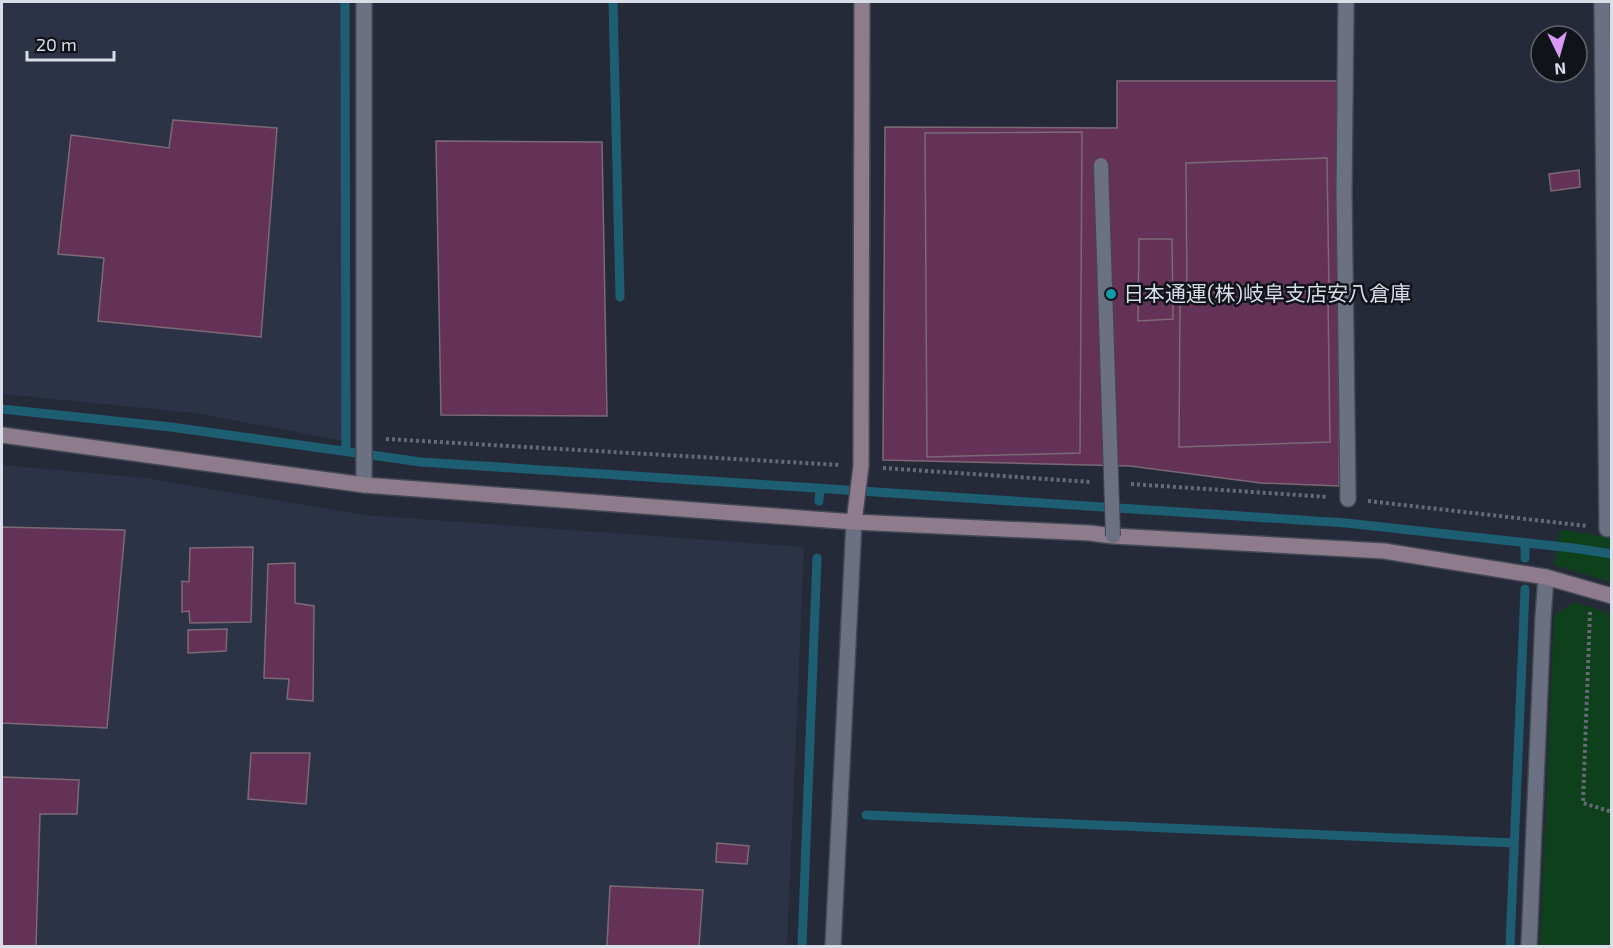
<svg xmlns="http://www.w3.org/2000/svg" width="1613" height="948" font-family="'Exo 2','Noto Sans JP',sans-serif">
<style>
.built{fill:#2d3347}
.green{fill:#0e401c}
.lines{fill:none;stroke-linecap:round;stroke-linejoin:round}
.stream{stroke:#1e5e73;stroke-width:9}
.building{fill:#643157;stroke:#7b6a75;stroke-width:1.5}
.street-casing{stroke:#434854;stroke-width:18}
.secondary-casing{stroke:#434854;stroke-width:18}
.path{stroke:#666a77;stroke-width:4;stroke-dasharray:3 3;stroke-linecap:butt}
.street{stroke:#6b7182;stroke-width:15}
.secondary{stroke:#8e7b8c;stroke-width:15}
.lane-bridge-casing{stroke:#434854;stroke-width:16;stroke-linecap:butt}
.lane-bridge{stroke:#6b7182;stroke-width:14}
.culture-dot{fill:#0f9aa8;stroke:#11131a;stroke-width:2}
.labels{text-anchor:middle;stroke-width:5;stroke-linejoin:round;paint-order:stroke}
.poi-label{font-size:21px;fill:#d9dde7;stroke:#11131a;text-anchor:start}
</style>
<rect width="100%" height="100%" fill="#252a39"/>
<!-- built -->
<path class="built" d="M2,2H341L344,441L195,413L2,394Z
M2,465L145,478L364,515L804,547L787,946H2Z"/>
<!-- green -->
<path class="green" d="M1560,530L1611,537V582L1554,565Z
M1574,602L1611,614V946H1540L1554,616Z"/>
<g class="lines">
<!-- stream -->
<path class="stream" d="M345,2L346,451
M613,2L620,297
M1611,2L1612,70
M2,409L171,427L421,462L1346,523L1573,548L1612,554
M819,501L820,488
M1525,543V558
M866,815L1514,843
M802,946L817,558
M1510,946L1525,589"/>
</g>
<!-- building -->
<path class="building" d="M1117,81H1337L1339,486L1261,483L1130,466L883,460L885,127L1117,128Z
M173,120L277,128L261,337L98,321L104,258L58,254L71,135L169,148Z
M1082,132L1080,453L927,457L925,133Z
M436,141L602,142L607,416L441,415Z
M1327,158L1329,291L1187,293L1186,163Z
M1579,170L1580,187L1551,191L1549,174Z
M1139,239H1172L1173,319L1138,321Z
M1328,299L1330,442L1179,447L1180,302Z
M2,527L125,530L107,728L2,723Z
M253,547L251,622L190,623L189,611L182,612V581L189,582L190,548Z
M295,563V603L314,606L313,701L287,699L289,679L264,678L268,564Z
M227,629L226,651L188,653V630Z
M251,753H310L306,804L248,799Z
M2,777L79,780L77,814H40L36,946H2Z
M717,843L749,846L747,864L716,862Z
M610,886L703,890L699,946H607Z"/>
<g class="lines">
<defs>
<path id="street" d="M1346,2L1344,192L1348,499
M1602,2L1607,529
M364,485V2
M833,946L854,522
M1529,946L1543,617L1546,577"/>
<path id="secondary" d="M2,435L364,485L854,522L1090,533L1113,536L1384,551L1546,577L1612,596
M854,522L861,466L862,2"/>
</defs>
<!-- street casing -->
<use href="#street" class="street-casing"/>
<!-- secondary casing -->
<use href="#secondary" class="secondary-casing"/>
<!-- path -->
<path class="path" d="M386,439L840,465
M883,468L1091,482
M1131,484L1328,497
M1368,501L1587,526
M1590,612L1583,803L1612,812"/>
<!-- street -->
<use href="#street" class="street"/>
<!-- secondary -->
<use href="#secondary" class="secondary"/>
<defs>
<path id="lane-bridge" d="M1101,165L1113,536"/>
</defs>
<!-- lane-bridge casing -->
<use href="#lane-bridge" class="lane-bridge-casing"/>
<!-- lane-bridge -->
<use href="#lane-bridge" class="lane-bridge"/>
</g>
<!-- markers -->
<circle class="culture-dot" cx="1111" cy="294" r="6"/>
<g class="labels">
<!-- poi labels -->
<g class="poi-label">
<text x="1123" y="301">日本通運(株)岐阜支店安八倉庫</text>
</g>
</g>
<!-- border -->
<rect width="1613" height="948" fill="none" stroke="#d9dde7" stroke-width="6"/>
<!-- north arrow -->
<g transform="translate(1559 54) rotate(175)"><circle r="28" fill="#11131a" stroke="#61646c" stroke-width="1.5"/>
<path d="M0-4.5L10 22L0 15L-10 22Z" fill="#d99af7"/>
<text y="-9" font-size="16" font-weight="bold" text-anchor="middle" fill="#d9dde7">N</text>
</g>
<!-- scale -->
<path d="M27 51v9h87v-9" fill="none" stroke="#d9dde7" stroke-width="3"/>
<text x="36" y="51" font-size="18" fill="#d9dde7" stroke="#11131a" stroke-width="4.5" paint-order="stroke">20 m</text>
</svg>
